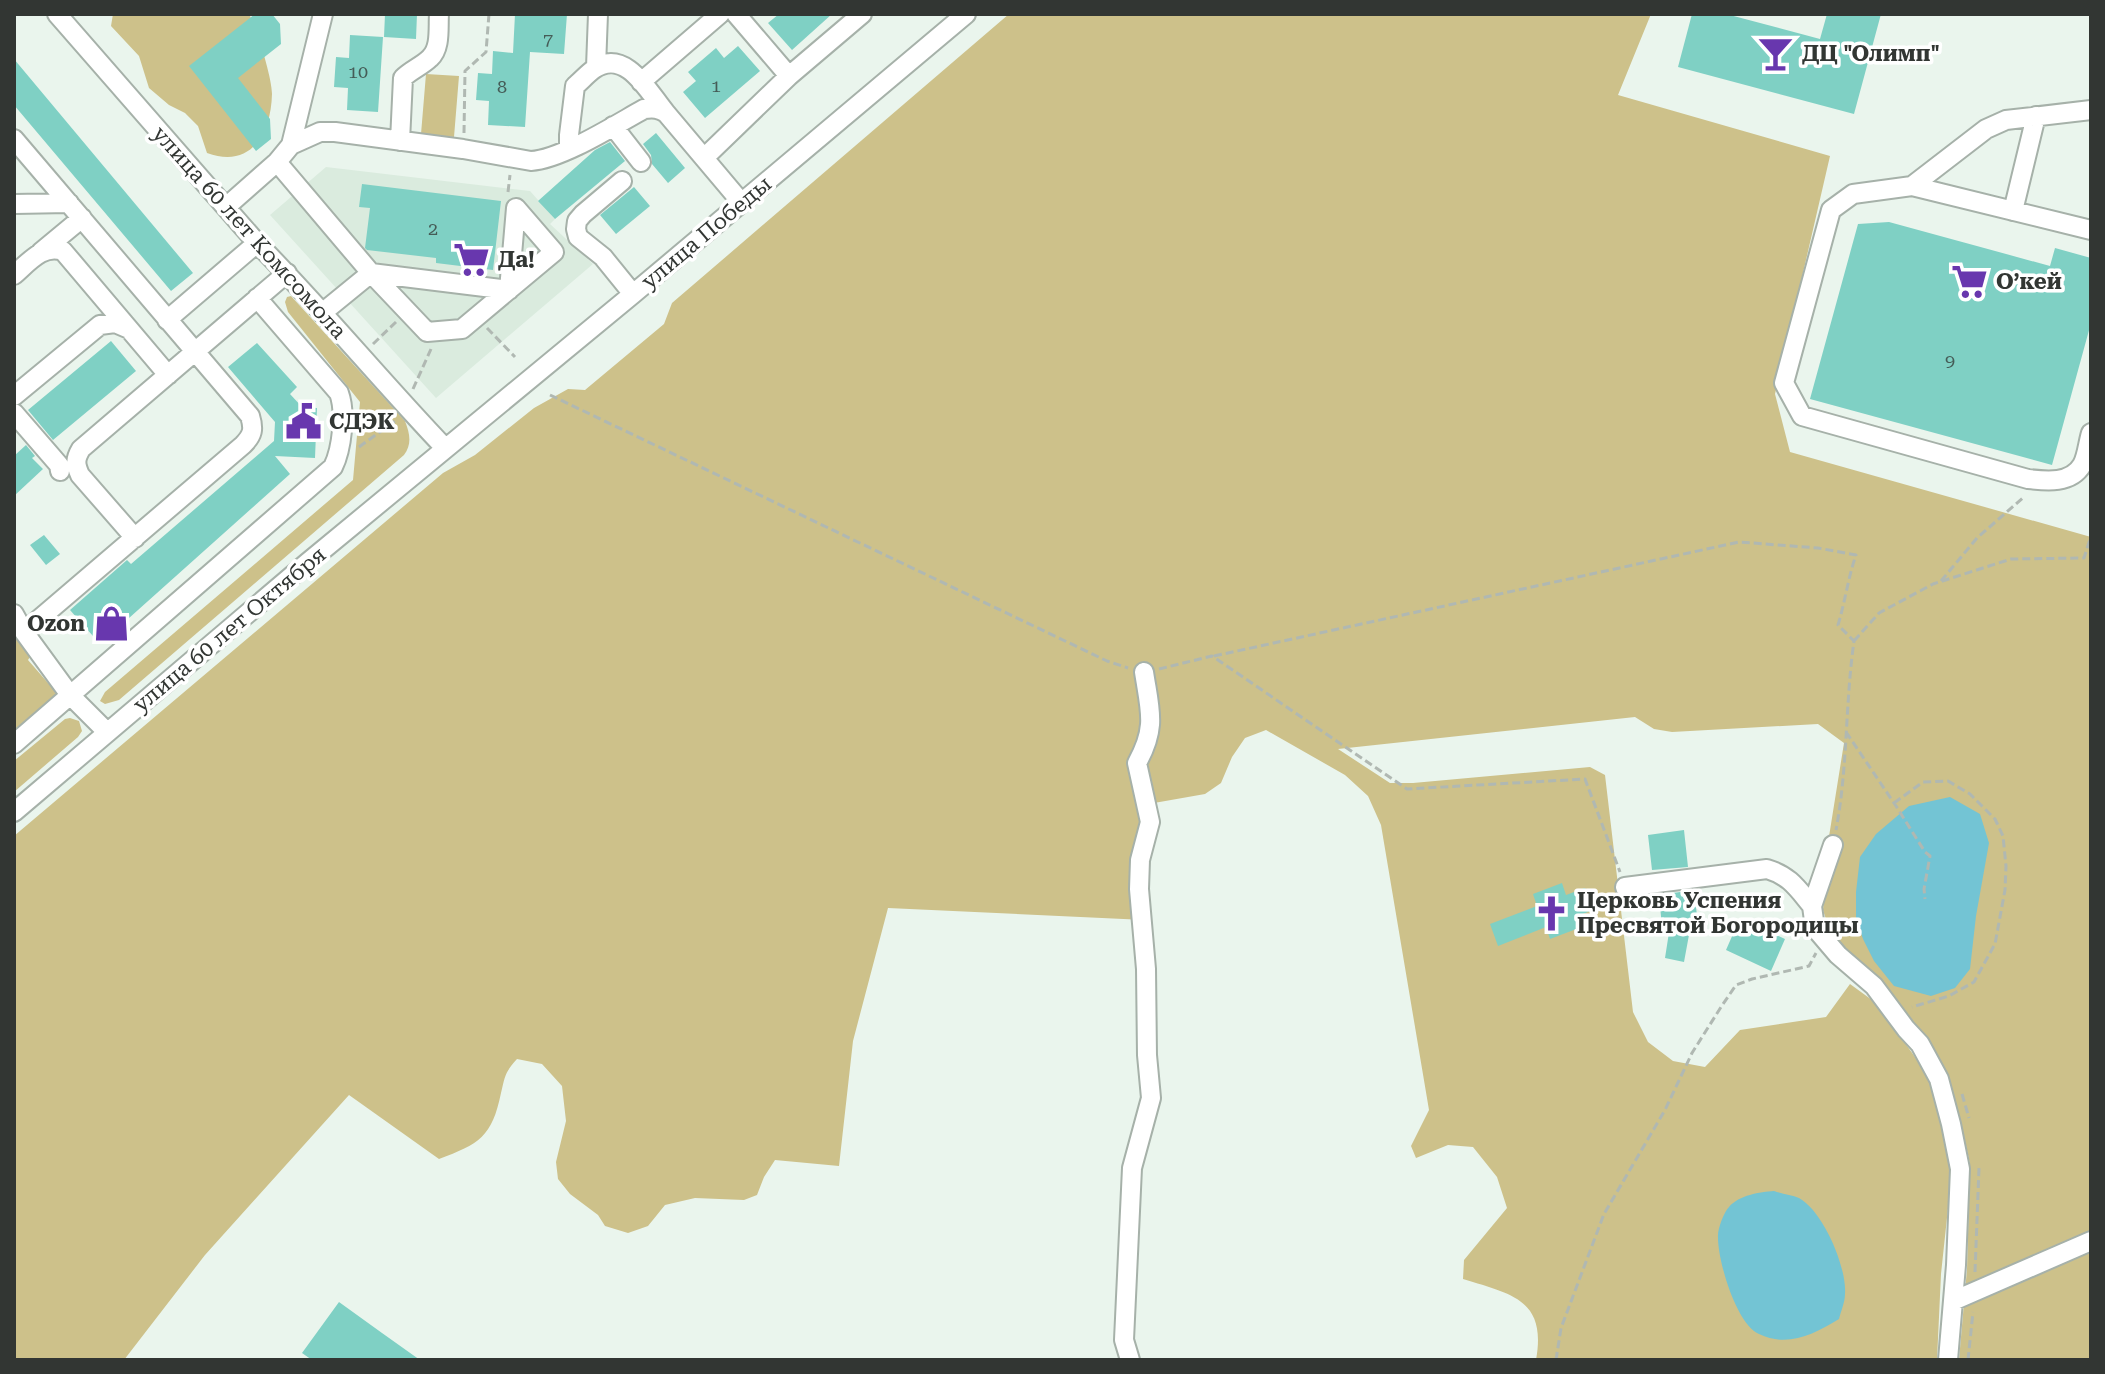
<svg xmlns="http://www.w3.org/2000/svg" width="2105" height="1374" font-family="'Roboto Serif',serif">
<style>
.built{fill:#daebde}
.green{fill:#cdc18a}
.water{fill:#73c4d4}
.building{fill:#7fd0c4}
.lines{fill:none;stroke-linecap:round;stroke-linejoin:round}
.minor-casing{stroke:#a6b1a9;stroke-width:22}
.path{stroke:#b0b8b2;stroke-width:3;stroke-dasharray:8 4;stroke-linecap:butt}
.minor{stroke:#fff;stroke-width:18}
.labels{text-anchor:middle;stroke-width:7;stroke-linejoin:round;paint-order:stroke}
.number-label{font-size:18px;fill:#455c57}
.poi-label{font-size:22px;font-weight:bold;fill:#323633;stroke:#fff;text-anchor:start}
.street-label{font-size:22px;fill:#323633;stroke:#fff}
</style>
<rect width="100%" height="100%" fill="#eaf5ed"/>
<!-- built -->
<path class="built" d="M326,167L530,191L555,219L550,224L593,264L436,398L270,215Z"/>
<!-- green -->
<path class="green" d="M113,14H249C257,29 272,78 272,94C271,134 251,169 207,153L198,126L185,113L169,105L149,88L139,56L111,26Z
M1009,14H1651L1618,95L1830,156L1775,394L1790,452L2091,537V1360H1959L1967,1269L1970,1164L1960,1118L1946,1072L1913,1021L1882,982L1860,963L1830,932L1823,910L1827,849L1844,743L1818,724L1672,732L1654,729L1635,717L1338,749L1390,783H1413L1590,767L1605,775L1633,1012L1648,1042L1673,1061L1705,1067L1740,1030L1826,1017L1850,984L1872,1000L1898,1033L1934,1084L1952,1171L1941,1274L1937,1360H1536C1547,1299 1511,1294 1463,1279L1464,1260L1507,1208L1497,1177L1473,1147L1448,1145L1416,1158L1411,1146L1429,1110L1381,825L1368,796L1345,775L1266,730L1245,738L1232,757L1221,783L1205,794L1154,803L1144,817L1145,920L888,908L853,1041L839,1166L775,1160L764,1177L757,1195L744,1200L695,1198L665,1205L648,1226L628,1233L605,1226L598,1215L570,1194L558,1179L556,1162L566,1121L562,1086L542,1064L517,1059C505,1072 505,1076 501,1093C492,1137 479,1144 439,1159L349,1095L205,1255L124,1360H14V836L443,473L475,455L534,408L568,389L585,390L664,324L672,303Z
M426,74L459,76L454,137L421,134Z
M291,296L405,421C410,434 412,444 404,455L119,700L105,704L100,701L105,692L353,480L360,402L288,312L285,302L287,297Z
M14,621L31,655L28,660L55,691L59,698L14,740Z
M70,718L79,721L82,731L78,737L14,792V761L65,719Z"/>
<!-- water -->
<path class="water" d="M1950,797L1980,814L1989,843L1976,916L1970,969L1955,988L1931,996L1894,986L1874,961L1863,939L1856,919V892L1860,857L1876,834L1909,806Z
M1774,1191C1782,1194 1792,1195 1799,1198C1823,1211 1847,1267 1845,1294C1845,1302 1841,1311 1839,1319C1814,1334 1788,1348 1759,1334C1736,1324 1717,1259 1718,1235C1718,1228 1724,1212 1729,1207C1739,1195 1760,1192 1774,1191Z"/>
<!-- building -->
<path class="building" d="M255,14H272L280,24L281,44L238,78L270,119L271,139L256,151L189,66Z
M385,14H417L416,39L384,37Z
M515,14H567L564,54L530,52L525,127L488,125L489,101L476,100L478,73L492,74L493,51L513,53Z
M779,14H832L792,50L768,23Z
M1692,14H1726L1820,39L1827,14H1881L1854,114L1678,67Z
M350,35L383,37L378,112L347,110L348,88L334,87L336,57L349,58Z
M738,46L760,71L705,118L683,92L696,81L688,72L716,48L724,58Z
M14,59L193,273L171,291L14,105Z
M656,133L685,168L668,183L652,164L651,155L643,144Z
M610,142L625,161L555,219L538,201L595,150Z
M362,184L501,201L493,270L436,263V258L367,250L365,248L370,208L359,207Z
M634,187L650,206L616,234L600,215Z
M1889,222L2050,266L2055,248L2091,258V323L2052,465L1810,399L1858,224Z
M111,341L136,371L53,440L28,410Z
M257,343L297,387L290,394L302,407L317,408L315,458L275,456L290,474L100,644L70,610L127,560L131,564L274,441L275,422L228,367Z
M26,445L35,456L32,458L43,469L14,496V456Z
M44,535L60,554L46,565L30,545Z
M1684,830L1688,867L1652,870L1648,835Z
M1562,883L1566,895L1585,888L1593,910L1575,917L1579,928L1550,939L1546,927L1498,946L1490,924L1537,906L1533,894Z
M1694,890L1698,924H1691L1684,962L1665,958L1670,926L1662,927L1659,895Z
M1740,918L1785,939L1771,971L1726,950Z
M339,1302L382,1333L420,1360H312L302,1353Z"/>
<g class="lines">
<defs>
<path id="minor" d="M57,14L257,243C322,309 381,381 445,448
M736,14L789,76
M596,67L598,14
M641,82L720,14
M613,126L641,162
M14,139L250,416C254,429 253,435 243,445L24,632
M400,141L403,78C411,70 422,66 430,58C441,48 438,28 439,14
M291,145L320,132H335L463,149L531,161C562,159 615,125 644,109C653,108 659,108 666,113L741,202
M569,149V135L575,86C581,81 587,74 594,69C626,47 649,93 666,113
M704,158L789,76L862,14
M277,162L371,273L322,313
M622,181L583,214L577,221L576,229L578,237L603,257L633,294
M1912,186L1986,129L2006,120L2091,110
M14,204L69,203
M226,207L277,162L291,145L323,14
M2013,211L2036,116
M2091,230L1912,186L1853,194L1831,210L1784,383L1802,416L2028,479C2046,481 2071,484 2082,465C2087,457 2088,442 2091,433
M41,252L82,218
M371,273L427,332L462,329L554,252L516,208
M371,273L509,290
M14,275C29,262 43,244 63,251L168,375
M509,290L516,208
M167,320L257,243
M14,396L100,325L115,323L129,329
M14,413L59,465L60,471
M135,538L80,475C75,464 75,459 81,449L287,273
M14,614L24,632L70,695L107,732
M14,744L333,467C342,449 346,412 339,393L257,298
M14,812L307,563L633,294L966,14
M1833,845L1812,906L1815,928L1838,955L1874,986L1906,1029L1920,1044L1939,1079L1951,1124L1960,1169L1956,1265L1948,1360
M1625,887L1767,869C1790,876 1797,888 1812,906
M1953,1301L2091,1241
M1130,1360L1124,1340L1132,1168L1151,1098L1147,1055L1146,969L1139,889L1140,860L1150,822L1137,763C1157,727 1150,711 1144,672"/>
</defs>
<!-- minor casing -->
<use href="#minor" class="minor-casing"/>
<!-- path -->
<path class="path" d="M464,133L465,71L486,52L489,14
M508,192L510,175
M487,328L515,357
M373,344L396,322
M413,389L431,349
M550,395L1107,661L1128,668
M359,447L395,421
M1941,581L1977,538L2025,496
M1854,641L1879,613L1933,584L2011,559L2084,558L2091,536
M1214,656L1739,542L1818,548L1856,555C1848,578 1845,602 1838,625L1854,641C1845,704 1848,767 1836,830
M1159,669L1212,656L1407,789L1585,779L1620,872
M1846,732L1896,806L1925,852L1930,856L1924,889L1925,899
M1894,803L1923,782L1948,781L1970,794L1995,819L2003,836L2006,866L2005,890L1995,944L1974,982L1949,996L1912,1007
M1962,1094L1969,1118
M1975,1272L1979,1168
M1556,1360L1561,1328L1604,1214L1665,1110L1692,1053L1721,1007L1736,985L1752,979L1809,966L1816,953
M1968,1360L1973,1312"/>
<!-- minor -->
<use href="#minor" class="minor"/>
</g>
<!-- icons -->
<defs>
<symbol id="bar-bare" viewBox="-9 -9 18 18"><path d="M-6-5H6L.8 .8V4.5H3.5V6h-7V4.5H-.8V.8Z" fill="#6837ae" stroke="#fff" stroke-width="2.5" paint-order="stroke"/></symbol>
<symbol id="supermarket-bare" viewBox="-9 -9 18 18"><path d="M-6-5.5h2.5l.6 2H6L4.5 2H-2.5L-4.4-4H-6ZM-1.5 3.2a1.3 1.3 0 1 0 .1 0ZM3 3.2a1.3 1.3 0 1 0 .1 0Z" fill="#6837ae" stroke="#fff" stroke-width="2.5" paint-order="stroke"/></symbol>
<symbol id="civic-bare" viewBox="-9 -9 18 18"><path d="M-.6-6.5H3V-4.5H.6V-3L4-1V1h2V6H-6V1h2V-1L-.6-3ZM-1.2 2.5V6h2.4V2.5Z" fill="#6837ae" stroke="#fff" stroke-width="2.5" paint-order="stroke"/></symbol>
<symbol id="shop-bare" viewBox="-9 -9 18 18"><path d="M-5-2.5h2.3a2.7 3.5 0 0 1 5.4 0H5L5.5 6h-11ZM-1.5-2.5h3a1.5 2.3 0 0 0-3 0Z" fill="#6837ae" stroke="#fff" stroke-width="2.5" paint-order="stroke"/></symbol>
<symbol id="church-bare" viewBox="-9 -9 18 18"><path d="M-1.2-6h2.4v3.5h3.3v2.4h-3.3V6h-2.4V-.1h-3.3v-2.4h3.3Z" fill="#6837ae" stroke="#fff" stroke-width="2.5" paint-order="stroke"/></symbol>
</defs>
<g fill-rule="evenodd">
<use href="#bar-bare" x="1750" y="28" width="51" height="51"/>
<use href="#supermarket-bare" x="446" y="234" width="51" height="51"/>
<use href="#supermarket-bare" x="1944" y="256" width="51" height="51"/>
<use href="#civic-bare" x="278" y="396" width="51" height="51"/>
<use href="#shop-bare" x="86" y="598" width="51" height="51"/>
<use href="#church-bare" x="1526" y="888" width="51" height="51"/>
</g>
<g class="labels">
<!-- number labels -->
<g class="number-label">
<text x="548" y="46">7</text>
<text x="358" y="78">10</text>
<text x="716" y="92">1</text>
<text x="502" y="93">8</text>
<text x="433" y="235">2</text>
<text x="1950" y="367">9</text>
</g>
<!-- poi labels -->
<g class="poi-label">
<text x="1802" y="61">ДЦ "Олимп"</text>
<text x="498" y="267">Да!</text>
<text x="1996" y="289">О’кей</text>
<text x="329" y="429">СДЭК</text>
<text x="85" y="631" text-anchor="end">Ozon</text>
<text x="1577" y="908">Церковь Успения<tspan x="1577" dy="25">Пресвятой Богородицы</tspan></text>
</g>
<!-- street labels -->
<g class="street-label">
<text transform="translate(250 232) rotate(48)" y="8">улица 60 лет Комсомола</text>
<text transform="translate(706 232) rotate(-40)" y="8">улица Победы</text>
<text transform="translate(229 629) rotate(-40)" y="8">улица 60 лет Октября</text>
</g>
</g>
<!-- border -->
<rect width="2105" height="1374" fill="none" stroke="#323633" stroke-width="32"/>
</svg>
